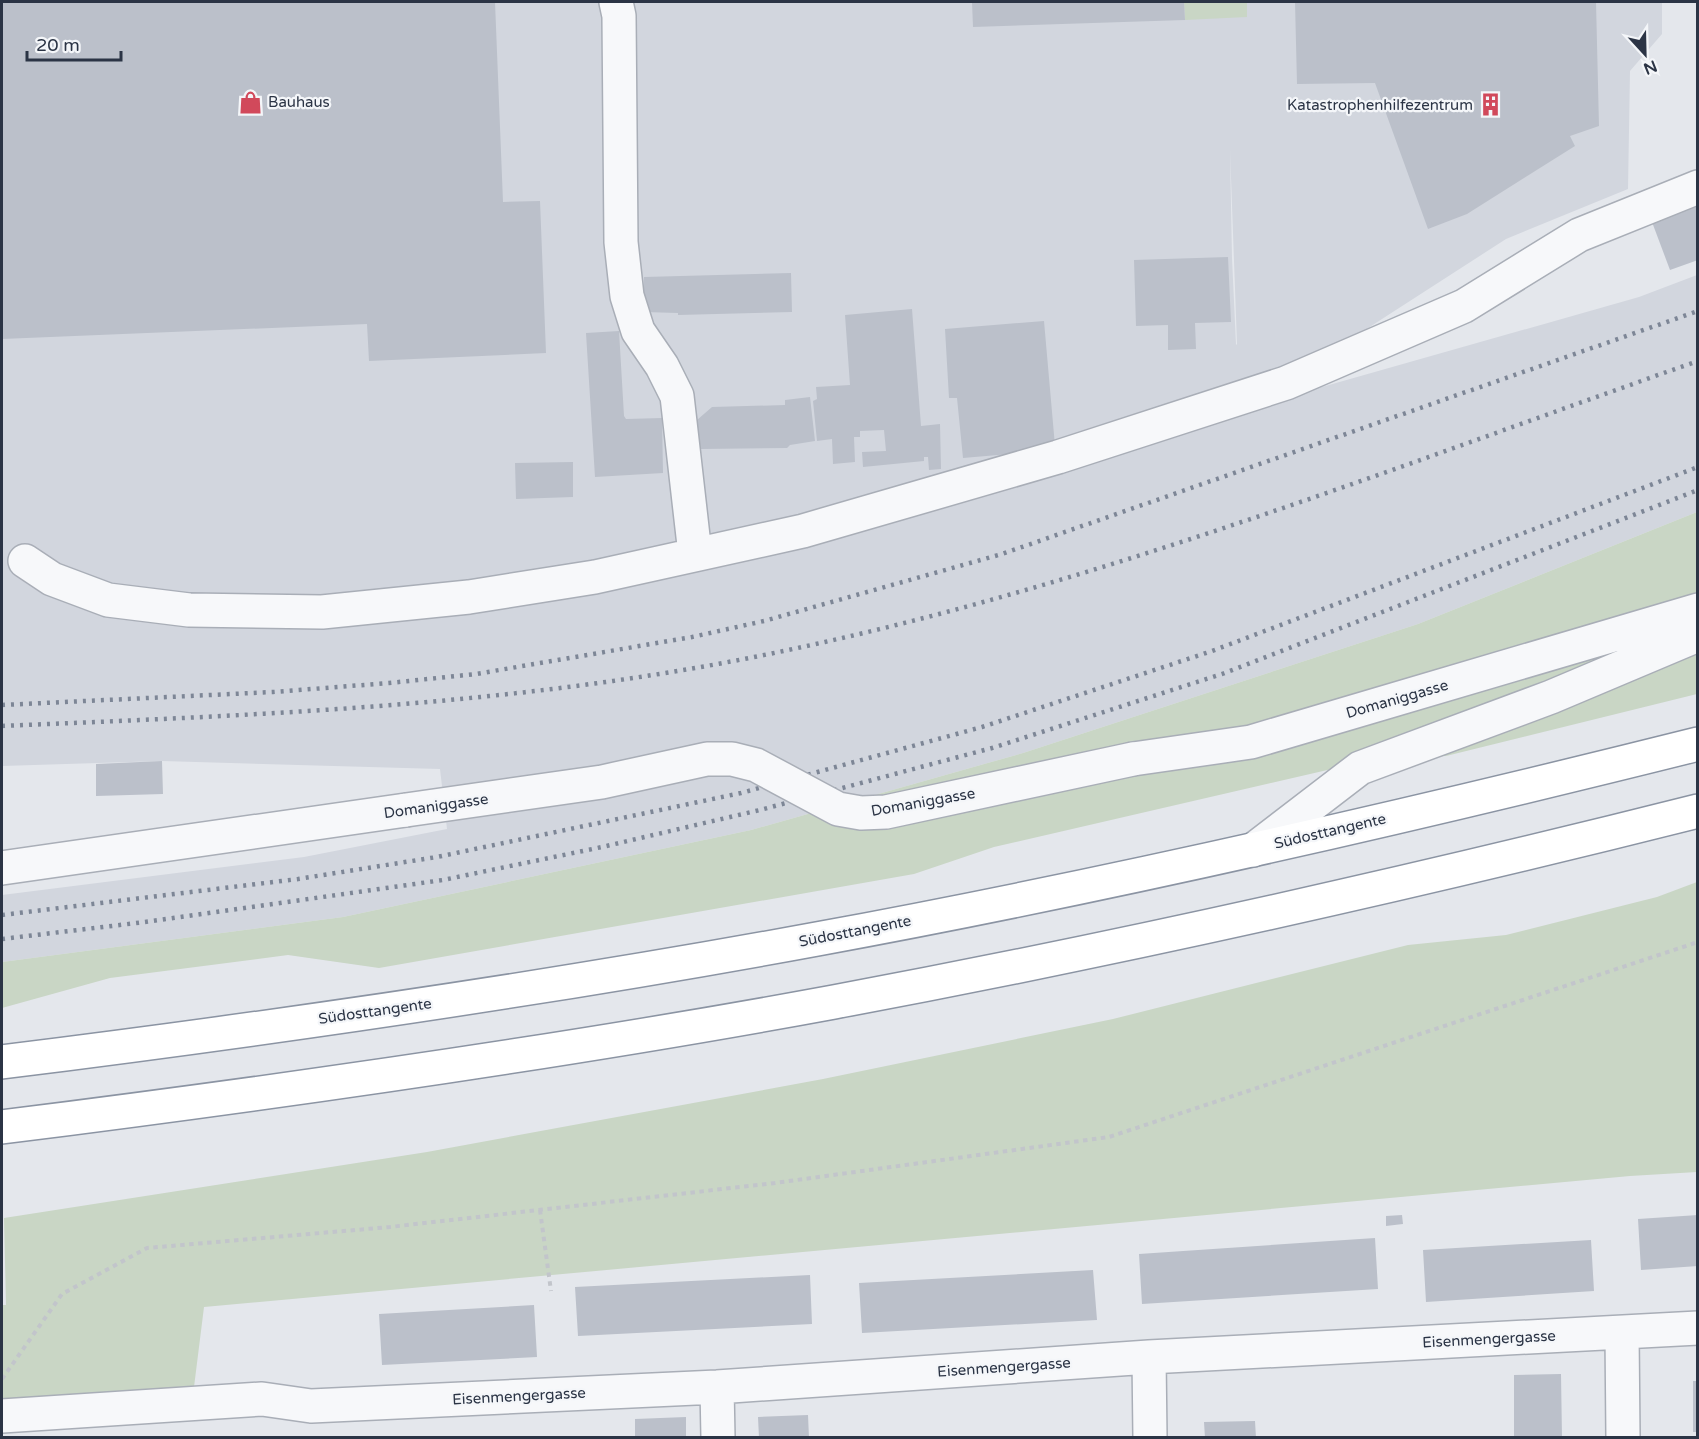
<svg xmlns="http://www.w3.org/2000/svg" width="1699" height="1439" font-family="'Varela Round',sans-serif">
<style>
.built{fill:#d2d6de;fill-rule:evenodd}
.green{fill:#c9d6c5}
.building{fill:#bbc0ca}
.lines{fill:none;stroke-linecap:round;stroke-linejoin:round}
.minor-casing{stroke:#a9aeb7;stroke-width:36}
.highway-casing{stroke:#8b94a3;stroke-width:36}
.path{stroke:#c2c5cb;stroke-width:4;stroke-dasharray:4.5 4.5;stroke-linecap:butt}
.minor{stroke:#f7f8fa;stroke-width:33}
.highway{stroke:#fff;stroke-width:33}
.rail{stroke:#7d8696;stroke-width:4.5;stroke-dasharray:3 6;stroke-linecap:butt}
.minor-bridge-casing{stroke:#a9aeb7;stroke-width:36;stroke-linecap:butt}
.minor-bridge{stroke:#f7f8fa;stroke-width:33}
.labels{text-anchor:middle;stroke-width:4.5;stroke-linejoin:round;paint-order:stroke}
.poi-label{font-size:15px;fill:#2b3445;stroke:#f4f6f9;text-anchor:start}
.street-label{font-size:15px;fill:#2b3445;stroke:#f4f6f9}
</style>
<rect width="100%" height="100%" fill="#e4e7ec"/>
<!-- built -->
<path class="built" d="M2,2H1662V34L1630,71L1628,189L1506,239L1241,410L1639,297L1697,275V512L1418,624L1023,753L751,830L343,917L2,962V895L304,857L447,829L440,769L162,761L2,766ZM1230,150L1237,344L1236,345L1232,258Z"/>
<!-- green -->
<path class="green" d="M1184,2H1247V17L1185,20Z
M1697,512V694L1446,756L1375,759L994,847L914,874L379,968L288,955L110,978L2,1008V962L343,917L751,830L1023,753L1418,624Z
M1697,882V1172L1630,1176L204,1307L192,1403L2,1416V1305H6L4,1218L427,1152L823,1079L1113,1019L1408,945L1506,935L1657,897Z"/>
<!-- building -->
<path class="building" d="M2,2H495L503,202L540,201L546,353L369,361L367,324L2,339Z
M972,2H1184L1185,20L973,27Z
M1295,2H1596L1599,126L1570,136L1575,146L1467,214L1428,229L1375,83L1297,84Z
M1698,205V260L1670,270L1652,222Z
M1228,257L1231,322L1195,323L1196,349L1168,350V325L1136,326L1134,260Z
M791,273L792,312L678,315V313L644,312V277Z
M912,309L921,426L940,424L941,469L929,470L928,457H924V461L863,467L862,452L886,451L884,430L860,431V437H854L855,462L833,464L832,439L817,441L813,401L817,399L816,387L850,385L845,315Z
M1044,321L1055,446L1046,451L963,458L957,398H949L945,329Z
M619,331L624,416L626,419L662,418L663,473L595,477L586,333Z
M810,397L815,441L790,445L787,448L701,449L698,447L697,420L712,407L785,405V400Z
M573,462V497L516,499L515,463Z
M162,761L163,794L96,796V764Z
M1402,1215L1403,1224L1386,1226V1216Z
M1698,1215V1266L1641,1270L1638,1219Z
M1375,1238L1378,1289L1142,1304L1139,1254Z
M1591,1240L1594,1291L1426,1302L1423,1250Z
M1093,1270L1097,1320L862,1333L859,1283Z
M810,1275L812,1324L578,1336L575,1287Z
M534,1305L537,1357L382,1365L379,1314Z
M1561,1374L1562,1438H1514V1375Z
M1693,1381H1698V1432H1693Z
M808,1415L809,1438H759L758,1417Z
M686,1417V1438H635V1419Z
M1255,1421L1256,1438H1205L1204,1422Z"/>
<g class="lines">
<defs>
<path id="minor" d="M616,2L619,16L621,242L627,296L638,331L662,366L677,396L695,554
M25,561L52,579L108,600L189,610L322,612L469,597L595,577L803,531L1058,457L1286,383L1464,306L1579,235L1698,187
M1133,759L1251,742L1698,610
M1253,850L1360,768L1551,697L1698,635
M2,868L406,810
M1622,1333L1623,1438
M1149,1357L1150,1438
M717,1387L718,1438
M2,1416L262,1399L311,1406L717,1387L1149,1357L1698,1328"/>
<path id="highway" d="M2,1062C274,1028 546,989 817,939C1112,885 1406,817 1698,744
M2,1127C280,1092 558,1053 834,1002C1123,948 1412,883 1698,811"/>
</defs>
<!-- minor casing -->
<use href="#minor" class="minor-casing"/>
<!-- highway casing -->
<use href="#highway" class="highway-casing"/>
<!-- path -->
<path class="path" d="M540,1210L551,1291
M2,1379L62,1294L147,1248L390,1227L775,1183L1109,1137L1698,942"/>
<!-- minor -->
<use href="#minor" class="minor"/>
<!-- highway -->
<use href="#highway" class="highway"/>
<!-- rail -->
<path class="rail" d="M2,705L273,692L389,683L476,674L692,637L764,621L1002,554L1698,311
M2,726C259,715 516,706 769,654C1087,589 1392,468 1698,361
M2,915L298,879L437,857L741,793L982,727L1212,651L1698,467
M2,939L145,922L443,880L602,847L760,810L992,748L1222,674L1698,490"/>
<defs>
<path id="minor-bridge" d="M406,810L602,782L707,759H732L756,765L838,809L861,813L886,812L1133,759"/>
</defs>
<!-- minor-bridge casing -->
<use href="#minor-bridge" class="minor-bridge-casing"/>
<!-- minor-bridge -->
<use href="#minor-bridge" class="minor-bridge"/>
</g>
<!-- icons -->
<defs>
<symbol id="shop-bare" viewBox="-9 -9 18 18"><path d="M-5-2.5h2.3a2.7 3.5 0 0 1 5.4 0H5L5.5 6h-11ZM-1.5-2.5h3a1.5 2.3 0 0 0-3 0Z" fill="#d1495b" stroke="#f4f6f9" stroke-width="2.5" paint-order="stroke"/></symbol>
<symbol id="building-bare" viewBox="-9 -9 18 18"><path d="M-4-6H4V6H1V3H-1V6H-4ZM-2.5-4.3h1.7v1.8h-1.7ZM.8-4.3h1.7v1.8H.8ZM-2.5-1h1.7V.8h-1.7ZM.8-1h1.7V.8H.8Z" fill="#d1495b" stroke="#f4f6f9" stroke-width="2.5" paint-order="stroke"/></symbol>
</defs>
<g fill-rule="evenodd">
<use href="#shop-bare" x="234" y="86" width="33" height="33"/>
<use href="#building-bare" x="1474" y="88" width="33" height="33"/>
</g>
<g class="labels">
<!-- poi labels -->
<g class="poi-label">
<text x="268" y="107">Bauhaus</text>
<text x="1473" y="110" text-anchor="end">Katastrophenhilfezentrum</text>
</g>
<!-- street labels -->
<g class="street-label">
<text transform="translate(1397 699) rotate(-16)" y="5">Domaniggasse</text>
<text transform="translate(923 802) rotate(-10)" y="5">Domaniggasse</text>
<text transform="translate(436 806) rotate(-8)" y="5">Domaniggasse</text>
<text transform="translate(1330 831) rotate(-13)" y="5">Südosttangente</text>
<text transform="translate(855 931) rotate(-11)" y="5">Südosttangente</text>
<text transform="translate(375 1011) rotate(-8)" y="5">Südosttangente</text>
<text transform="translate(1489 1339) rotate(-3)" y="5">Eisenmengergasse</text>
<text transform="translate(1004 1367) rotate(-4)" y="5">Eisenmengergasse</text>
<text transform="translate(519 1396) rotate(-3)" y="5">Eisenmengergasse</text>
</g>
</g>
<!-- border -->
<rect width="1699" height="1439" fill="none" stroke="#2b3445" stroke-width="6"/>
<!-- north arrow -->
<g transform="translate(1645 54) rotate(158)" stroke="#f4f6f9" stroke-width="4.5" paint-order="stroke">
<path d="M0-4.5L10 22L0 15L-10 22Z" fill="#2b3445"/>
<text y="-9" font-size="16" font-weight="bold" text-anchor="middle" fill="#2b3445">N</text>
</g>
<!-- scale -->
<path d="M27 51v9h94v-9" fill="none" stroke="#2b3445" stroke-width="3"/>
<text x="36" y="51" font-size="18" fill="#2b3445" stroke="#f4f6f9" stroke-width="4.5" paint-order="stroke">20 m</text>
</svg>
